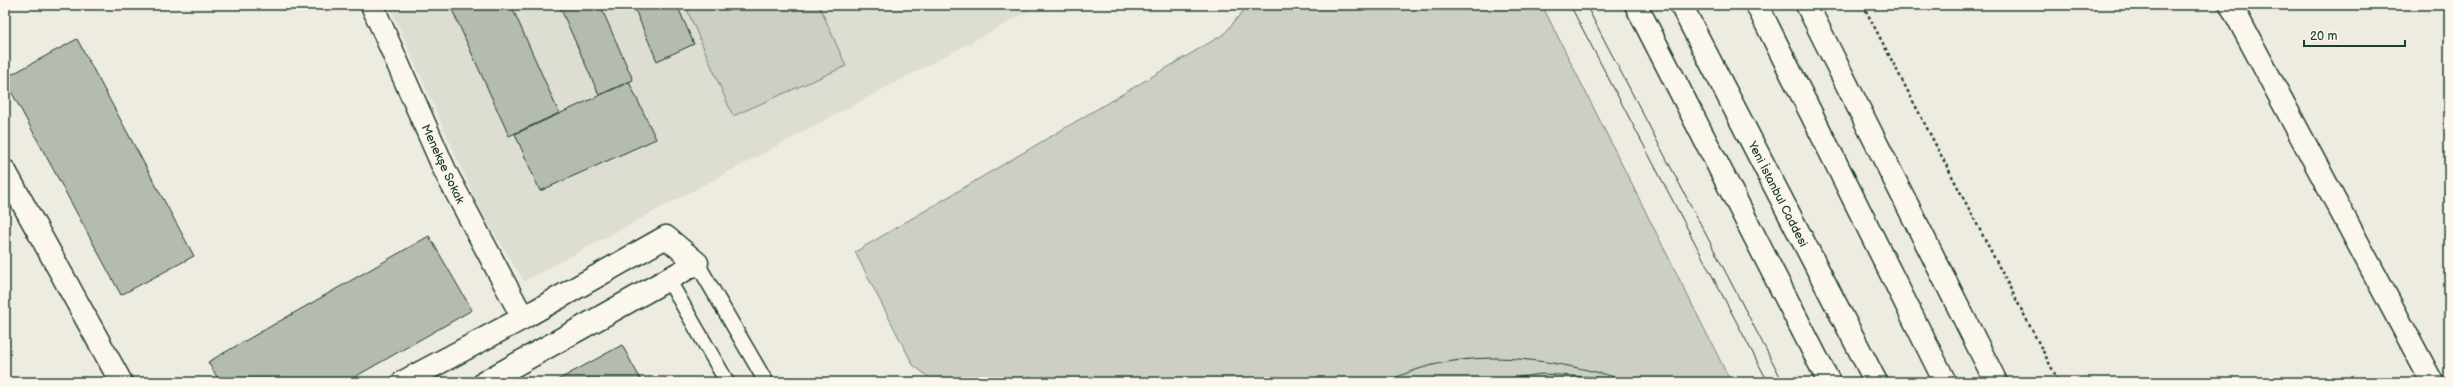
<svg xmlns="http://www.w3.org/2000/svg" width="2454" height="387" font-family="'Balsamiq Sans',sans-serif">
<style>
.built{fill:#ddddd2}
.green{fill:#cbcfc4;stroke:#75867c}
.building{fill:#b4bbb0;stroke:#1f3d34}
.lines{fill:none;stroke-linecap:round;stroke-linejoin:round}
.lane-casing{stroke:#1f3d34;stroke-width:17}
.street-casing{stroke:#1f3d34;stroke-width:25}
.secondary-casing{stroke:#1f3d34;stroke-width:25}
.highway-casing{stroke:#1f3d34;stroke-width:25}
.path{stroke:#1f3d34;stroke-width:2.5;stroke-dasharray:3 3;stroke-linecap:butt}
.lane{stroke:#fbf7ec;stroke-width:14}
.street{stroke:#fbf7ec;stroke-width:22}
.secondary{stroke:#fbf7ec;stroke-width:22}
.highway{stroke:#fbf7ec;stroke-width:22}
.tram{stroke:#1f3d34;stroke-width:1}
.labels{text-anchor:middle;stroke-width:4;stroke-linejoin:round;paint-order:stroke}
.street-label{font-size:12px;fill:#1f3d34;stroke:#fbf7ec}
</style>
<rect width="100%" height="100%" fill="#eeece1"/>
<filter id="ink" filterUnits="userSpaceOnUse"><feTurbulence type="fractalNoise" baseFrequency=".025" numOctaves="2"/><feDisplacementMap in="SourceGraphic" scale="8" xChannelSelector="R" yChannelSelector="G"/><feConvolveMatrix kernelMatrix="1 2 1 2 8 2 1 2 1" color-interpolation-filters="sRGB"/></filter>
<g filter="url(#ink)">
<!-- built -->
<path class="built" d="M389,5H1041L524,281L481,212Z"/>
<!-- green -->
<path class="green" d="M685,5H819L846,66L733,116Z
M1248,5H1542L1731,382H935L913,365L855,252L1224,34Z"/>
<!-- building -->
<path class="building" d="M450,5H511L559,113L509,136Z
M559,5H600L633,80L599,95Z
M633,5H677L694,44L657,61Z
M77,39L194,256L121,295L5,80V78Z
M629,82L656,139L540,191L515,134Z
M429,236L472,310L346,382H220L208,362Z
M622,345L642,382H554Z"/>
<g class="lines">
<defs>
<path id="lane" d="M697,263L766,382
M668,279L727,382"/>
<path id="street" d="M372,5L446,173L523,318
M2231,5L2432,382
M5,171L121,382"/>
<path id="secondary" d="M403,382L523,318L666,237L697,263L485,382"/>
<path id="highway" d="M1636,5L1829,382
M1681,5L1876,382
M1757,5L1945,382
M1807,5L1996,382"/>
</defs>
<!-- lane casing -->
<use href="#lane" class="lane-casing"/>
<!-- street casing -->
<use href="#street" class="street-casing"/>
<!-- secondary casing -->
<use href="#secondary" class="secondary-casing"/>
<!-- highway casing -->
<use href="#highway" class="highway-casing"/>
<!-- path -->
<path class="path" d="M1863,5L2059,382"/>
<!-- lane -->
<use href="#lane" class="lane"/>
<!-- street -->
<use href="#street" class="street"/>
<!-- secondary -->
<use href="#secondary" class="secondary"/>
<!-- highway -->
<use href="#highway" class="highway"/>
<!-- tram -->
<path class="tram" d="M1570,5L1768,382
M1586,5L1783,382
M1386,382C1465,343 1551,358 1632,382
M1478,382L1543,374L1603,378"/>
</g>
</g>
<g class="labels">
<!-- street labels -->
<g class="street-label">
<text transform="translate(443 164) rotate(65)" y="4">Menekşe Sokak</text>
<text transform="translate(1778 194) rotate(63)" y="4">Yeni İstanbul Caddesi</text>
</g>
</g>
<!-- margin -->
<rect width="2454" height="387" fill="none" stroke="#fbf7ec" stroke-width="20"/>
<rect x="10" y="10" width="2434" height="367" fill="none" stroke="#1f3d34" stroke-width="1.5" filter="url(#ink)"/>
<!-- scale -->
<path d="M2304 40v6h101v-6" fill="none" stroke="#1f3d34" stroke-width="2"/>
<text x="2310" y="40" font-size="12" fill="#1f3d34" stroke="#fbf7ec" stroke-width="3" paint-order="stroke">20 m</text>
</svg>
